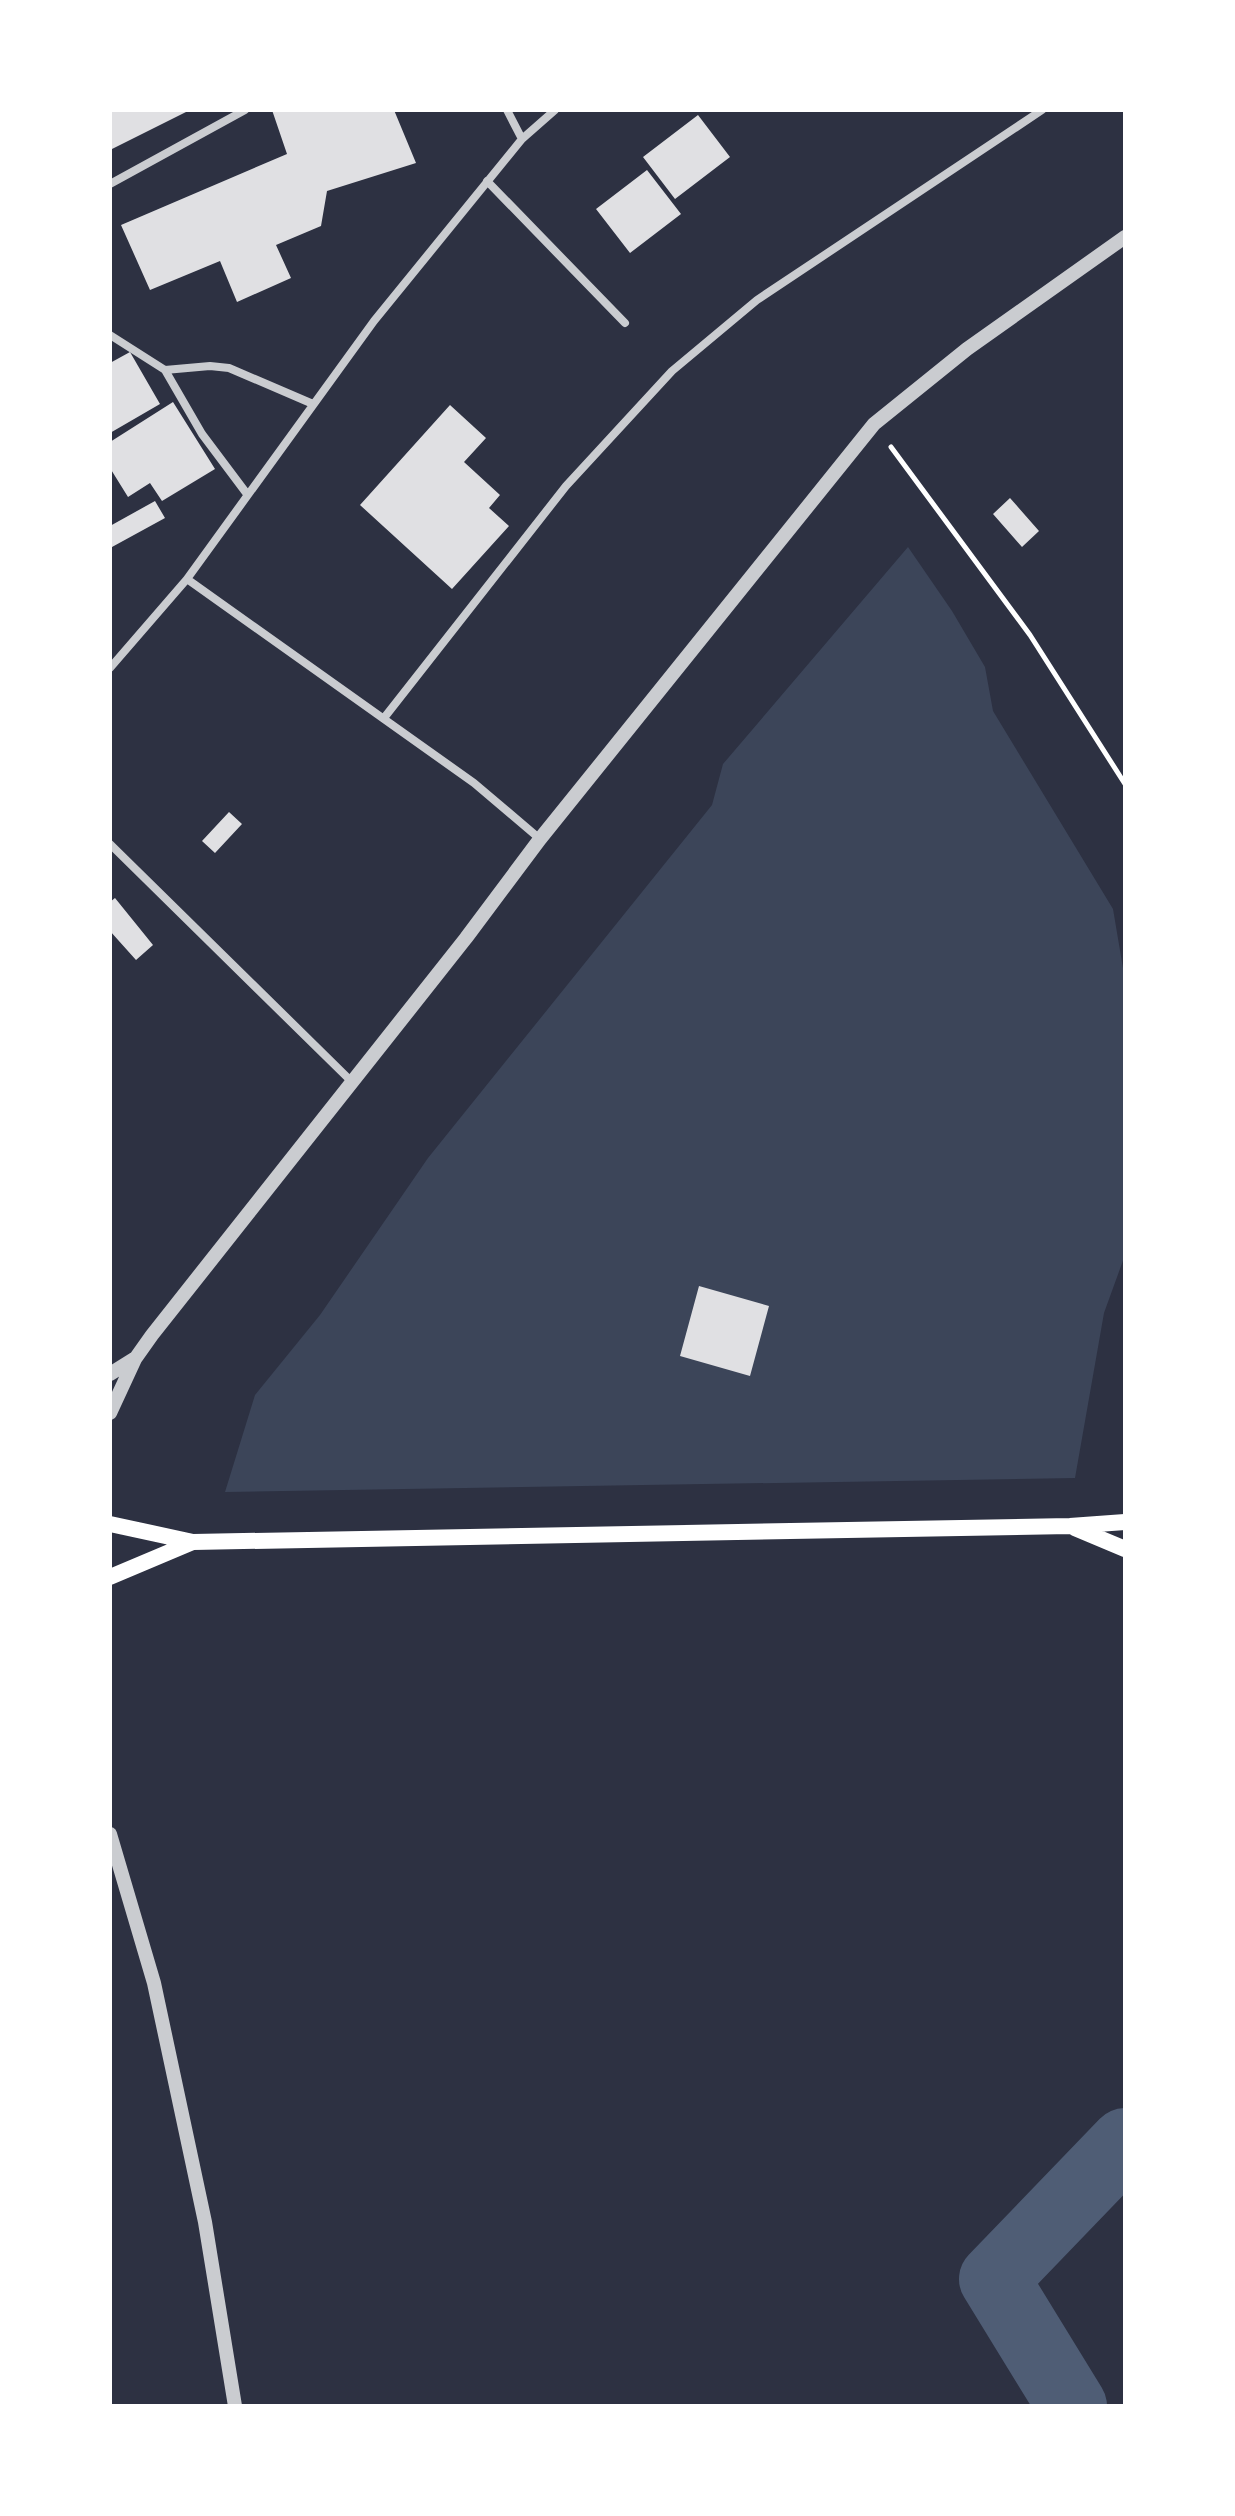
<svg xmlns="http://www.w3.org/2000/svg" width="1235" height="2516" font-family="'Alegreya Sans',sans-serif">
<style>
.green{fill:#3c4559}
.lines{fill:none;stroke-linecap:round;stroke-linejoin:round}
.river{stroke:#4f5d75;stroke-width:70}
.building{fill:#e0e0e3}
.path{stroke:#fff;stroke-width:5}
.minor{stroke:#caccd0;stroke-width:8}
.tertiary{stroke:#caccd0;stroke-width:14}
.secondary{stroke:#fff;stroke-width:16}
</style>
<rect width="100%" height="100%" fill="#2d3142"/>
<!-- green -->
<path class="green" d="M908,547L952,611L985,667L993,711L1113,909L1125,980V1255L1104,1313L1075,1478L225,1492L255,1395L320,1315L428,1158L712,805L723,764Z"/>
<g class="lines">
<!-- river -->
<path class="river" d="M1072,2406L994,2279L1125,2143"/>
</g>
<!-- building -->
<path class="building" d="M110,110H190L110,150Z
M272,110H394L416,163L327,191L321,226L276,245L291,278L237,302L220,261L150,290L121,225L287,154Z
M698,115L730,157L675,199L643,157Z
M647,170L681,214L630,253L596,209Z
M130,352L160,404L110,433V363Z
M173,402L215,469L162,501L150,483L128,497L110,468V442Z
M450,405L486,438L464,462L500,495L489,508L509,526L452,589L360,505Z
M1010,498L1039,531L1022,547L993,514Z
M155,501L165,518L112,547L110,526Z
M229,812L242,824L215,853L202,841Z
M115,898L153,945L136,960L110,931V902Z
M699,1286L769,1306L750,1376L680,1356Z"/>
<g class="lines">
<!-- path -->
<path class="path" d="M891,447L1030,635L1125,784"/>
<!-- minor -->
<path class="minor" d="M507,110L522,139
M487,181L625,323
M110,184L245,110
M110,335L165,370L202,434L247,494
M165,370L210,366L229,368L313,404
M187,579L374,321L522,139L555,110
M110,668L187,579L474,783L540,839
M384,718L566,486L672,371L757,300L1042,110
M110,844L351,1081"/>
<!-- tertiary -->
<path class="tertiary" d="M110,1374L134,1359
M110,1413L135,1359L152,1335L466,938L540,839L874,424L967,349L1125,237
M110,1834L154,1983L205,2222L235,2406"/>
<!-- secondary -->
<path class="secondary" d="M110,1524L193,1542L1070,1526L1125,1522
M1075,1528L1125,1549
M110,1577L193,1542"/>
</g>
<!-- border -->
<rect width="1235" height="2516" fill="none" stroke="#ffffff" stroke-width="224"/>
</svg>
